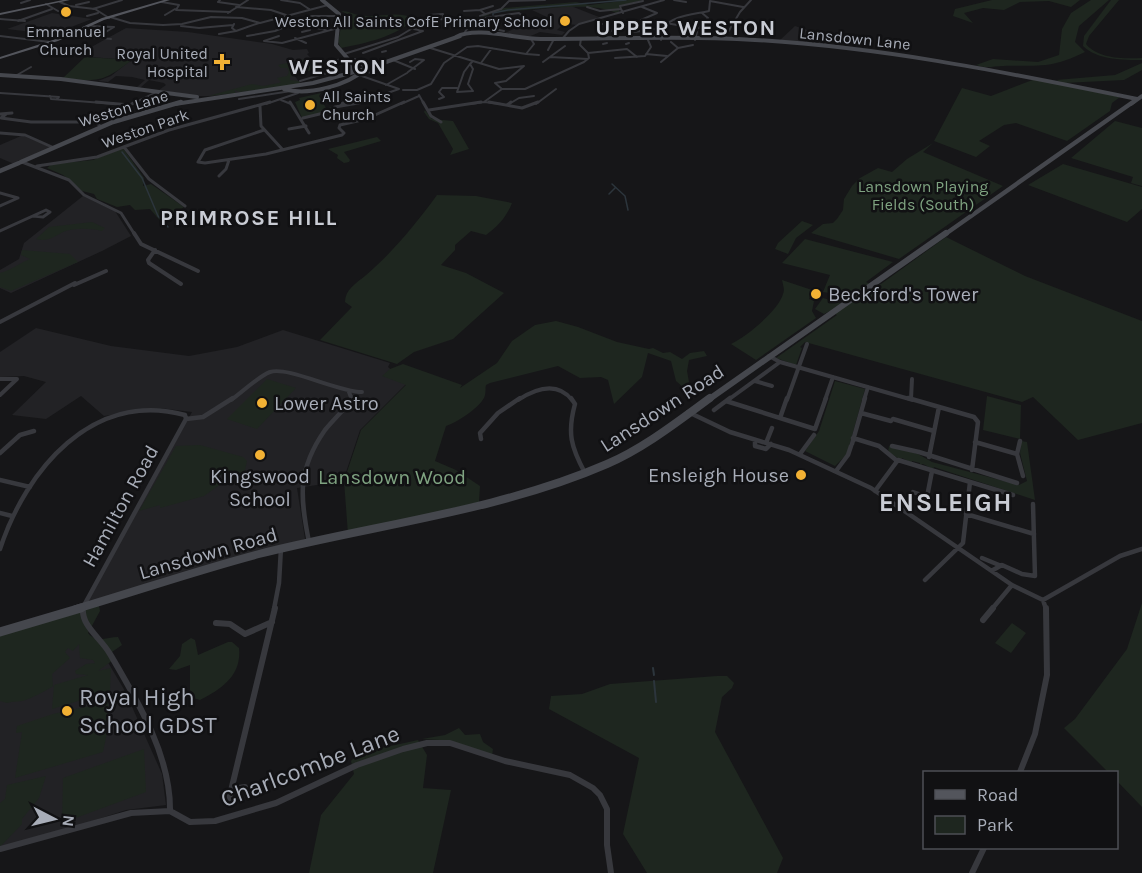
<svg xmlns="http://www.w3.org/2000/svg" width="1142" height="873" font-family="Karla,sans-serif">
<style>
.built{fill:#222225}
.green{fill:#1e261f}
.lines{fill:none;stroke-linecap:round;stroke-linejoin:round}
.stream-far1{stroke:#2c353c;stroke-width:1.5}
.stream{stroke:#2c353c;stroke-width:2}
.street-far4{stroke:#37383d;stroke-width:2}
.street-far3{stroke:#37383d;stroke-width:3}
.street-far2{stroke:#37383d;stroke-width:4}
.street-far1{stroke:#37383d;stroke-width:4.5}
.street{stroke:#37383d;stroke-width:6}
.secondary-far4{stroke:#45474d;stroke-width:4}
.secondary-far3{stroke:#45474d;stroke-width:4.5}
.secondary-far2{stroke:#45474d;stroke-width:6}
.secondary-far1{stroke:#45474d;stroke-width:8}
.secondary{stroke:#45474d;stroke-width:9}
.primary{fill:#53555c;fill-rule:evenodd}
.poi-dot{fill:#f2b134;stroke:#111113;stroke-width:2}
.labels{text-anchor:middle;stroke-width:5;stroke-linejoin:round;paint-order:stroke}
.far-poi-label{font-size:16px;fill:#a8adb8;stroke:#111113;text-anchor:end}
.far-street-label{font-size:16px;fill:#a8adb8;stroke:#111113}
.far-park-label{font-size:16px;fill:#7fa381;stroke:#111113}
.poi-label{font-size:20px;fill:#a8adb8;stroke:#111113;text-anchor:start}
.street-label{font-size:20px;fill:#a8adb8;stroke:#111113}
.park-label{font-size:20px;fill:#7fa381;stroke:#111113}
.far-district-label{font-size:22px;font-weight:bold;letter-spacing:1.5px;fill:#c9ccd4;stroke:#111113}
.near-poi-label{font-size:24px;fill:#a8adb8;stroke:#111113;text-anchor:start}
.near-street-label{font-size:24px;fill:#a8adb8;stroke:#111113}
.district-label{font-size:26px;font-weight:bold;letter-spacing:1.5px;fill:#c9ccd4;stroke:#111113}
</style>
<rect width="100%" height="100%" fill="#161618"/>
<!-- built -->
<path class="built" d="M571,6L599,17L576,25L569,24L560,27L557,30L565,32L562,35L540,32L526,38L500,35L521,26L528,28L549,18L532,10Z
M52,13L92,19L71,27L81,28L65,36L7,29Z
M795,26L807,30L838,37L827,46L778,42Z
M126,28L188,32L272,44L293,50L307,49L309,53L307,54L319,67L294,75L300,83L293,85L211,96H196L159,90L166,85L164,83L149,80L140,88L137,87L145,80L132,77L116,76L108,82L98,81L111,76L131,60L75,56Z
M21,136H24L50,147L14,164L0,158V145Z
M83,196L115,211L131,236L102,251L11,293L0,288V270L19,259L24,243Z
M36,328L111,346L189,356L237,347L283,330L390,363L388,367L406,384L360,430L343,481L297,488L305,539L87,603L192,412L159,408L104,416L81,396L46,419L12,415L46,382L24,376L0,377V352Z
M82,633L100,649L125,691L162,774L166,805L126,810L43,837L0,847V636Z"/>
<!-- green -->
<path class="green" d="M628,0H643L619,6V13H616C591,0 528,11 498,12C489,13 485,18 477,18L504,8L576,2L590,5Z
M992,0H1080L1071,7L1049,1L1020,2L1004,10L983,8L964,13L973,23L953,16L955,9Z
M1091,0H1109L1079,26L1075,42L1085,52C1051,69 1039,65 1003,66C993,66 987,69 976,65L993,59L1038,62L1059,55L1062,29L1071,13Z
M1111,0H1119L1089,36L1086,44C1098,59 1125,59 1142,58V60C1123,60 1097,60 1083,46L1084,36Z
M341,11C349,11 353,14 358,15C378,19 397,9 415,19C394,37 367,43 341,48L338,42L343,17L349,15Z
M85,57L132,60C103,82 99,82 63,78Z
M310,58L318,68L290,77V80L299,81L301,84L240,92L234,90L236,93L208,96L252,84L263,86L279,83L281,82L277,78L287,76L289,72L287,68H281L278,65Z
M1142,63V70L1124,80L1064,83L1056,80L1115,75Z
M1035,79L1120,97L1112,103L1110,111L1067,141L1016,123L1004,125L979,141L990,146L976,157L934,141L962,88L991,96Z
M321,93L319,96L326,108L334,107L329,111L302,118L295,102L300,100L299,98Z
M425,110L432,119L453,121L469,149L450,155L453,149L438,123L429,119L424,112Z
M1115,121L1142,128V186L1131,183L1133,177L1071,158Z
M377,137L381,141L344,152L350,160L349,162L344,163L337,158L338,155L328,149Z
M933,143L923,152L1003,186L899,259L811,233L823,224L833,223L837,219L843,210L844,199L852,186L860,178L878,168L892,172L907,159Z
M123,148L144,178L143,186L151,184L184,207L163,224L150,209L135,210L130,205L117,207L97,199L94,194L82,191L63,175L47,168L52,164L93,160Z
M1063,164L1142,187V209L1127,222L1028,185Z
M437,195L476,196L512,203C506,218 498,226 486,235L471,231L455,245V250L441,265L466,273L504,293L453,339L414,352L397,364L320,340L352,307L345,302C345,290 356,283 365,276C392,253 416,224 437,195Z
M802,221L813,225L796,238L788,254L775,249L778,243Z
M92,222L105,228L102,231C91,228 73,228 63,232C53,237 48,242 36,239L49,227Z
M946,237L1025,276L1142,321V423L1078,440L1033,397L1022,402L805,342L800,347L802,348L796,365L776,358L837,315L830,311L824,314L815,309L823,298L847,305L854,301L842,295L823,292L830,275L782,263L805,239L893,262L866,282L874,286L881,284Z
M22,250L70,254L78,262L11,291L0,287V273C12,270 19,263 30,259L21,255Z
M782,280L812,290L809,299L814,301L812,311L816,318L756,360L731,344C746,337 778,311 783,294C785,290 783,285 782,280Z
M556,321L578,327L617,342L649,349L653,348L663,353L670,352L682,359L690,353L704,351L707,356L689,360L687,371L689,382L684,388L676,381L671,361L648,353L642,377L614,404L608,380L601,377L580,378L558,366L490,383L486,385C485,388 486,391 485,395C483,406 456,423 446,426L435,461L456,470L480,486L479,502L348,534L344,481L361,430L406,385L382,376L390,369L403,364L462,385L460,388L497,363L512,341L535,325Z
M267,379L296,388L257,429L227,419Z
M835,381L865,389L847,454L835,466L805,451L819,431Z
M987,396L1021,405L1020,439L983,430Z
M1021,441L1027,442L1035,500L934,467L933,469L923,464L920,465V463L912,461V463L902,458L901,460L888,452L889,446L918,454L932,462L1019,485L1027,481L1020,453Z
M200,445L243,457L247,461L245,470L236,476L233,472L226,475H217L215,480L225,481L204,496L160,508V505L139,511L176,446Z
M1142,603V807L1117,781L1116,772H1108L1064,728L1075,719L1127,649Z
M95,606H99L100,611L88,633C97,644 107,637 118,637L122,645L112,652L113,660L98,671L111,668L110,691L52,709L54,685L88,675L76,674L75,671L86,664L95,663L93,660L80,658L79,644L73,651L68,648L65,652L70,658L52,674L53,686C50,689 26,701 22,701C16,702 13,701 7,703L0,701V635Z
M1012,623L1026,633L1011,653L995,643Z
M191,638L195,640L198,655L228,642H232L239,648C242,675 222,689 200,700L193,698L190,690V665L176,670L169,669L180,656L182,644Z
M717,676H727L734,683L732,688L722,697L715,732L783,858L777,873H647L623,834L639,758L549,709L551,696L582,694L610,684Z
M108,702V728L103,752L15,778L22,732L16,733L17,726L53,714Z
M459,728L465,735L480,734L483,742L493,749L492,756L439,740L422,739L445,735Z
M418,740L427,755L423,788L451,790L433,873H309L321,815L354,774L351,761L359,753Z
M144,749L146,792L62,823L63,778Z
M46,776L39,798L22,819V824L0,847V803L5,799L7,785Z"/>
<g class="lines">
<!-- stream-far1 -->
<path class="stream-far1" d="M493,15V13L508,10L626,0
M122,152L142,178L158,216L168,227
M612,184L625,196L628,210
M609,194L615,188"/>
<!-- stream -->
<path class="stream" d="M653,668L654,675
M654,681L656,702"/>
<!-- street-far4 -->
<path class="street-far4" d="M220,0L218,2L239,5
M281,0L300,3L309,9
M674,0L686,2
M509,1L545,0
M710,1L743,7
M60,2L69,6L95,9L109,18
M162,2L179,5L176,10L230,12
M21,3L30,0
M46,4L58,11
M76,5L89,2
M236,7L271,10L286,15
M587,7L600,11L621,9L623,13
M642,7L657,13L641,20L644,21
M93,9L122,0
M621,9L620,6L643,1
M464,11L480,10
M228,13L248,0
M485,14L480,10L493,6
M165,15L175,9
M87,16L98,13
M480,16L501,9L509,1
M110,17L130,23L163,25L182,24L211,17L242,18L260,23L328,5
M0,19L25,21
M427,20L446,19L467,26
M430,20L428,15L443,14V19
M471,20L519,13L528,20L524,24
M18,21L52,9
M666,23L677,25
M468,24L504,31
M597,24H602
M624,24L660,30
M87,26L114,27
M181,26L199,28L233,25
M317,28L326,30
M699,28L708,18L702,13
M236,31L259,23
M302,32L310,30
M465,32L473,19
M634,32L641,31
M695,32H697L695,40
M219,34L236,31L232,28L234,24
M69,35L111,39
M0,36L50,42
M247,36L275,31L312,16H340
M279,36L264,41L282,43L338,28
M96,38L114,27
M295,38L306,43
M563,38L569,31L579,24L664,0
M597,38L615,29
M581,39L580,45L588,53
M724,39L740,12L751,0
M661,40L660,30C673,15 691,15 709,11L710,1
M671,42L678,48
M603,44L607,43
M626,44L629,43
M427,47L499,69L524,66L506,81L495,83
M548,50L554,39
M382,52L386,51
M363,53L423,31L414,29
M588,53L627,49L637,57
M344,54L398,37L426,20
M526,54L539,55
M646,54L667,56
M550,57L588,59
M615,58L645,56L651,47L648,40
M348,59H355L366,69
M393,60L415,69
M543,62L565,46
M661,62L678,48L693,45
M481,63L492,48
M470,64L473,69L468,84L473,91L457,92L464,72Z
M470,64L473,61
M365,71L374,74
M408,72L424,60L415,59L410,62
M17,75L31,67
M359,75L399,89
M300,81L330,72L327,62L348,58
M495,83L502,89H525L584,62L589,58L588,53
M386,85L407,73
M403,90H417L431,84L444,63L467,47L478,46L526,54L534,44L531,39
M0,93L59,97L57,99
M419,95L424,104
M50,96L51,99L116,104
M239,99L291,91
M439,99L444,97L439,92L442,88H457
M281,100L291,104
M484,102L501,104
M132,104L157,92
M266,104L298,93
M341,104L363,96L361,95
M356,104L399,89
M401,104L419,96
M471,104L484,102L502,89
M509,104L519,98L534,96
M536,104L556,89"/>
<!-- street-far3 -->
<path class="street-far3" d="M96,102L130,105L135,102
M290,102L309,133
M423,102L431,116L441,122
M489,102L522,108L538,102
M341,104L345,102
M507,105L511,102
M260,106L261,126L283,150
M429,110L481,102
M0,114L12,113
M6,114L1,118L31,122H96L101,127
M303,118L332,111L335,107L364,102
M289,129L306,126
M264,130L205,150L198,162L205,163L266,154L342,135L344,133L339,128L340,125L366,119L404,102
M0,133L25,135L52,147
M124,147L149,179L185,206
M22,162L69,180L84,195L121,213L135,235
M37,166L97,157L169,130L270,102
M219,176L226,169L229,160
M0,193L18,198L0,206
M0,231L46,210L50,212L43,217L33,216"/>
<!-- street-far2 -->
<path class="street-far2" d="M134,233L141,244L198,271
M155,250L148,260L149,263L181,284
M74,285L106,271
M0,322L75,283
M769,356L780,362L913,400
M0,379H17L0,395
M755,381L772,386
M349,392L352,400
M911,399L912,379
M231,400C241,393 259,376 270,372C288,366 338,392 362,392
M518,400C535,389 557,381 572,400
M728,400L780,362
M787,400L807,344
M825,400L833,377
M864,400L868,387"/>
<!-- street-far1 -->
<path class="street-far1" d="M571,398L575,404C567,433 571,447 585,473
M908,398L974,417L978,422L972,470
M726,401L815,429L826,398
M714,410L730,398
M688,412L730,432L789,450L871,488L1012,585L1043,600
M861,413L891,421
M780,418L787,398
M893,419L934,431
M853,438L879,446L896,460
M481,439L480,433L498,413L520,398
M755,440V446L766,449L771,444
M1020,441L1017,454L1023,476
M975,442L1017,454
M766,443L772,428
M852,444L865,398
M892,446L919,452L1017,483
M0,453L20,435L34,431
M800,454L814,435
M929,457L939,407
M836,471L848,455L851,446
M0,480L30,487
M875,491L898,460L1013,495
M913,492L927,497L932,471
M0,513L12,516
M966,514L1034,534
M309,542C300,497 297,470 325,430C334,419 345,409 353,398
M0,549C26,470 92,390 185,415L186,419L203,417L233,398
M982,558L999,565
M993,570L1002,565L1022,574L1035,576L1033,504
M925,580L963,543L970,482
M1043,600L1120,556L1142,549
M1043,600L1046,609
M82,609L186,419
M274,609L279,583L281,548
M992,609L1012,585"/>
<!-- street -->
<path class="street" d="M83,608C81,626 101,638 110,654C137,700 171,756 170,811L190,822L215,821L276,803L357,765L403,749L427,743H450L505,761L570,775L593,788L600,795L607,809V845L611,873
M983,620L993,608
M216,623L230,624L245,634L272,622
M1020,772L1035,734L1047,675L1046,608
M232,789L245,787
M229,799L275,608
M0,849L131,813L170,811
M972,873L984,848"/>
<!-- secondary-far4 -->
<path class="secondary-far4" d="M322,0L339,14L336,45L348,59L351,71
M456,37C477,26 516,39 541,39C606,39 672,36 737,39C872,45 1005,72 1137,99
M0,75L61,79L197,97
M284,89C307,96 347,86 365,69
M175,104L313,83L369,68L460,36
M1131,104L1142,96"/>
<!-- secondary-far3 -->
<path class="secondary-far3" d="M21,162L113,122L181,102
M0,171L19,163
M944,235L1133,102"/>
<!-- secondary-far2 -->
<path class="secondary-far2" d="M708,400L946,233"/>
<!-- secondary-far1 -->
<path class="secondary-far1" d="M76,609C137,591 198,570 259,554C373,525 499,511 607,464C644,448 677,422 710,398"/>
<!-- secondary -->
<path class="secondary" d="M0,632L81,608"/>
<!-- primary -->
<path class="primary" d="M63,0H70L0,15V13Z
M164,0H170L104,20L58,41L0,59V57L56,39L102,18Z"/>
</g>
<!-- markers -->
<g class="poi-dot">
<circle cx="66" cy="12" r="6"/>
<circle cx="565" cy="21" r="6"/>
<path d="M219 53h6v6h6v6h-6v6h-6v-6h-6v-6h6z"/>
<circle cx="310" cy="105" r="6"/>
<circle cx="816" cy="294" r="6"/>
<circle cx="262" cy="403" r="6"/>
<circle cx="260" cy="455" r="6"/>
<circle cx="801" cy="475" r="6"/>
<circle cx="67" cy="711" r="6"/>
</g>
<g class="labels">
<!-- far-poi labels -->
<g class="far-poi-label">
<text x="553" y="27">Weston All Saints CofE Primary School</text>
<text x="66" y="37" text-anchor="middle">Emmanuel<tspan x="66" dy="18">Church</tspan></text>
<text x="208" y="59">Royal United<tspan x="208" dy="18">Hospital</tspan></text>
<text x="322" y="102" text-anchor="start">All Saints<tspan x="322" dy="18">Church</tspan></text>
</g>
<!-- far-street labels -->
<g class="far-street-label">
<text transform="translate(855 38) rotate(6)" y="6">Lansdown Lane</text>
<text transform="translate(123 108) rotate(-17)" y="6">Weston Lane</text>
<text transform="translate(145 128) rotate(-19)" y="6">Weston Park</text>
</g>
<!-- far-park labels -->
<g class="far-park-label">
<text x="923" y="192">Lansdown Playing<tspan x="923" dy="18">Fields (South)</tspan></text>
</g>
<!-- poi labels -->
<g class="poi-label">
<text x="828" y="301">Beckford's Tower</text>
<text x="274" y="410">Lower Astro</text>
<text x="789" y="482" text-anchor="end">Ensleigh House</text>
<text x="260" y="483" text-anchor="middle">Kingswood<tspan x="260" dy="23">School</tspan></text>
</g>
<!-- street labels -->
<g class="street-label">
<text transform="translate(662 408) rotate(-33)" y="7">Lansdown Road</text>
<text transform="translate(120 506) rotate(-61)" y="7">Hamilton Road</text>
<text transform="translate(208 553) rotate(-16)" y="7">Lansdown Road</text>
</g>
<!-- park labels -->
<g class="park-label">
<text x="392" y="484">Lansdown Wood</text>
</g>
<!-- far-district labels -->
<g class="far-district-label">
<text x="686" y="35">UPPER WESTON</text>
<text x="338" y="74">WESTON</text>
<text x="249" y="225">PRIMROSE HILL</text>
</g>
<!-- near-poi labels -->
<g class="near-poi-label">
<text x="79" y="705">Royal High<tspan x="79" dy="28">School GDST</tspan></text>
</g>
<!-- near-street labels -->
<g class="near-street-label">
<text transform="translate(310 766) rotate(-21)" y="8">Charlcombe Lane</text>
</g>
<!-- district labels -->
<g class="district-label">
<text x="946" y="511">ENSLEIGH</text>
</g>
</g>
<!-- legend -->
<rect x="923" y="771" width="195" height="78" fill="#111113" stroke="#4d4f55" stroke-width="1.5"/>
<rect x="935" y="790" width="30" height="9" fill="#53555c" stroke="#4d4f55" stroke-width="1.5"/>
<text x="977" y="801" font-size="18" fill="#a8adb8">Road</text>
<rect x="935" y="816" width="30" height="18" fill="#1e261f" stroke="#4d4f55" stroke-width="1.5"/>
<text x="977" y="831" font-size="18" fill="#a8adb8">Park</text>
<!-- north arrow -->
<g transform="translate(54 819) rotate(97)" stroke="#111113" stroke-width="4.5" paint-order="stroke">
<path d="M0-4.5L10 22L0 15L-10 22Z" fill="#a8adb8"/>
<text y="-9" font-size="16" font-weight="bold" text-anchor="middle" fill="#a8adb8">N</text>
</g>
</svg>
